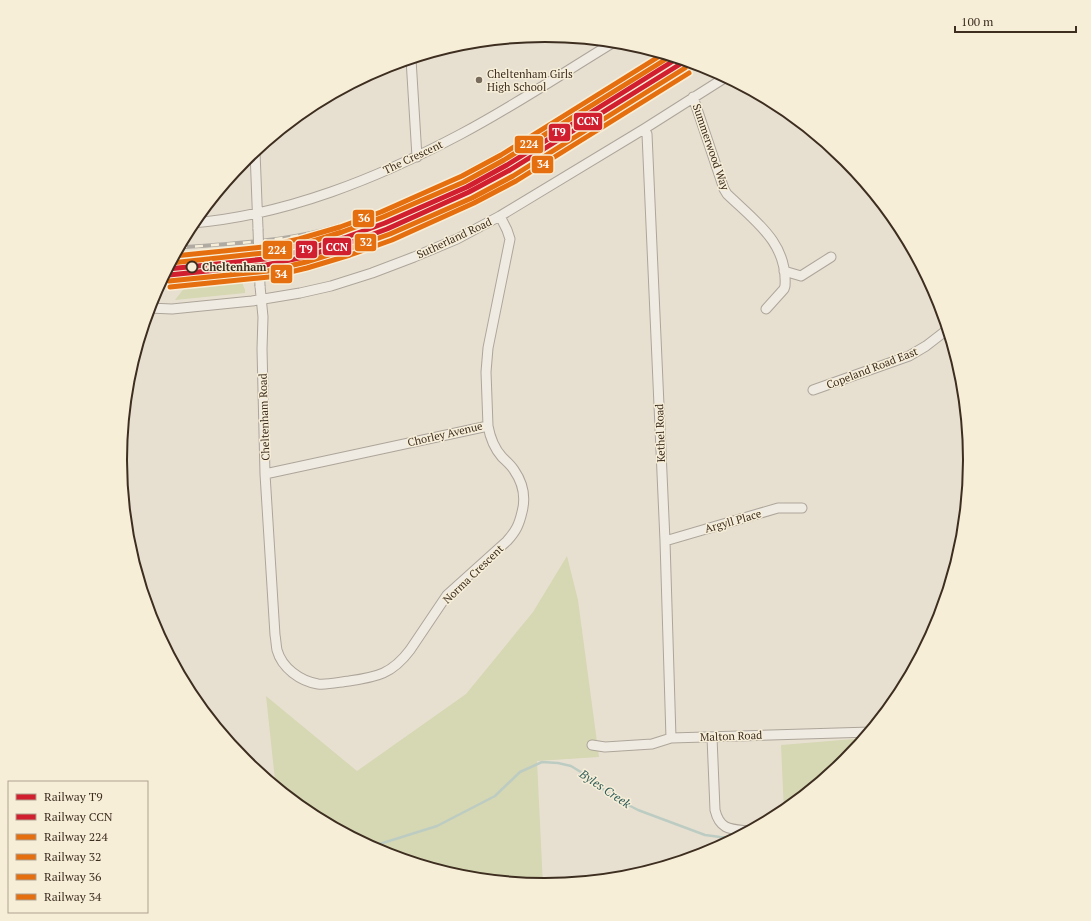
<svg xmlns="http://www.w3.org/2000/svg" width="1091" height="921" font-family="'PT Serif',serif">
<style>
.green{fill:#d6d7b3}
.lines{fill:none;stroke-linecap:round;stroke-linejoin:round}
.stream{stroke:#bcccc2;stroke-width:2.5}
.minor-casing{stroke:#ada599;stroke-width:11}
.minor{stroke:#efebe3;stroke-width:9}
.rail-casing{stroke:#afaaa2;stroke-width:4}
.rail{stroke:#f7eed8;stroke-width:2.5;stroke-dasharray:8;stroke-linecap:butt}
.minor-bridge-casing{stroke:#ada599;stroke-width:11;stroke-linecap:butt}
.minor-bridge{stroke:#efebe3;stroke-width:9}
.rail-1-casing{stroke:#f7eed8;stroke-width:8}
.rail-2-casing{stroke:#f7eed8;stroke-width:8}
.rail-3-casing{stroke:#f7eed8;stroke-width:8}
.rail-4-casing{stroke:#f7eed8;stroke-width:8}
.rail-5-casing{stroke:#f7eed8;stroke-width:8}
.rail-6-casing{stroke:#f7eed8;stroke-width:8}
.rail-1{stroke:#d11f2f;stroke-width:5}
.rail-2{stroke:#d11f2f;stroke-width:5}
.rail-3{stroke:#e56e0f;stroke-width:5}
.rail-4{stroke:#e56e0f;stroke-width:5}
.rail-5{stroke:#e56e0f;stroke-width:5}
.rail-6{stroke:#e56e0f;stroke-width:5}
.poi-dot{fill:#786c5e;stroke:#f7eed8;stroke-width:1.5}
.stop-dot{fill:#f7eed8;stroke:#3d2e20;stroke-width:2}
.labels{text-anchor:middle;stroke-width:3;stroke-linejoin:round;paint-order:stroke}
.poi-label{font-size:11px;fill:#3d2e20;stroke:#f7eed8;text-anchor:start}
.street-label{font-size:11px;fill:#3d2e20;stroke:#f7eed8}
.stop-label{font-size:11px;font-weight:bold;fill:#3d2e20;stroke:#f7eed8;text-anchor:start}
.water-label{font-size:12px;font-style:italic;fill:#2f5d5a;stroke:#f7eed8}
.rim{fill:none;stroke:#3d2e20;stroke-width:2}
.line-badge{stroke:#f7eed8;stroke-width:1.5}
.badge-label{font-size:11px;text-anchor:middle;font-weight:bold;fill:#fff}
</style>
<rect width="100%" height="100%" fill="#e7e0d1"/>
<!-- green -->
<path class="green" d="M242,282L245,290V293L175,300L185,287Z
M567,556L578,600L599,757L537,761L543,886L462,878L382,854L309,814L269,781L275,780L266,696L357,771L466,694L533,612Z
M866,738L846,762L784,813L781,745Z"/>
<g class="lines">
<!-- stream -->
<path class="stream" d="M370,847L437,826L495,796L520,772L542,762L558,763L571,766L589,777L611,796L638,810L705,835L720,837L738,838"/>
<defs>
<path id="minor" d="M411,59L417,157
M693,97L724,189L727,194C755,221 788,243 785,286L784,289L766,309
M644,129L647,134L665,541L671,738
M255,151L258,229
M193,223C287,215 378,178 461,134C514,106 563,73 614,42
M784,271L801,276L831,257
M260,286L263,317L262,349L265,474L275,635C276,640 276,645 277,650C282,668 300,681 318,684C328,685 339,682 349,681C377,677 392,674 410,650L447,595L507,541C516,531 519,525 522,512C526,497 523,483 514,470C511,465 506,461 502,457C494,448 490,437 488,426
M149,308L172,309L252,301L300,293L331,286L372,273L414,257L457,239L500,216L644,129L726,77
M813,390L909,356L926,346L948,329
M265,474L488,426L486,372L488,348L510,239L507,230L500,216
M665,541L778,508H802
M712,737L715,810C720,831 732,829 750,831
M592,745L605,747L652,744L671,738L871,732"/>
</defs>
<!-- minor casing -->
<use href="#minor" class="minor-casing"/>
<!-- minor -->
<use href="#minor" class="minor"/>
<defs>
<path id="rail" d="M179,247C195,247 211,245 227,244C265,241 302,237 338,226C456,190 558,118 662,53"/>
</defs>
<!-- rail casing -->
<use href="#rail" class="rail-casing"/>
<!-- rail -->
<use href="#rail" class="rail"/>
<defs>
<path id="minor-bridge" d="M258,229L260,286"/>
</defs>
<!-- minor-bridge casing -->
<use href="#minor-bridge" class="minor-bridge-casing"/>
<!-- minor-bridge -->
<use href="#minor-bridge" class="minor-bridge"/>
<defs>
<path id="rail-1" d="M168,269L265,259L302,251L344,238L385,223L467,187L507,165L678,58"/>
<path id="rail-2" d="M169,275L266,265L304,257L346,244L387,229L469,192L510,170L682,63"/>
<path id="rail-3" d="M171,263L264,253L300,245L342,232L383,217L464,182L504,160L671,56"/>
<path id="rail-4" d="M169,281L268,271L306,262L348,249L390,234L472,198L513,176L685,68"/>
<path id="rail-5" d="M174,256L263,247L299,239L340,227L381,212L462,176L501,155L663,54"/>
<path id="rail-6" d="M170,287L269,277L307,268L350,255L392,240L474,203L516,181L689,73"/>
</defs>
<!-- rail-1 casing -->
<use href="#rail-1" class="rail-1-casing"/>
<!-- rail-2 casing -->
<use href="#rail-2" class="rail-2-casing"/>
<!-- rail-3 casing -->
<use href="#rail-3" class="rail-3-casing"/>
<!-- rail-4 casing -->
<use href="#rail-4" class="rail-4-casing"/>
<!-- rail-5 casing -->
<use href="#rail-5" class="rail-5-casing"/>
<!-- rail-6 casing -->
<use href="#rail-6" class="rail-6-casing"/>
<!-- rail-1 -->
<use href="#rail-1" class="rail-1"/>
<!-- rail-2 -->
<use href="#rail-2" class="rail-2"/>
<!-- rail-3 -->
<use href="#rail-3" class="rail-3"/>
<!-- rail-4 -->
<use href="#rail-4" class="rail-4"/>
<!-- rail-5 -->
<use href="#rail-5" class="rail-5"/>
<!-- rail-6 -->
<use href="#rail-6" class="rail-6"/>
</g>
<!-- markers -->
<circle class="poi-dot" cx="479" cy="80" r="4"/>
<circle class="stop-dot" cx="192" cy="267" r="5.5"/>
<g class="labels">
<!-- poi labels -->
<g class="poi-label">
<text x="487" y="78">Cheltenham Girls<tspan x="487" dy="13">High School</tspan></text>
</g>
<!-- street labels -->
<g class="street-label">
<text transform="translate(711 147) rotate(71)" y="4">Summerwood Way</text>
<text transform="translate(413 157) rotate(-25)" y="4">The Crescent</text>
<text transform="translate(454 238) rotate(-25)" y="4">Sutherland Road</text>
<text transform="translate(872 368) rotate(-21)" y="4">Copeland Road East</text>
<text transform="translate(264 417) rotate(-92)" y="4">Cheltenham Road</text>
<text transform="translate(660 433) rotate(-92)" y="4">Kethel Road</text>
<text transform="translate(445 434) rotate(-13)" y="4">Chorley Avenue</text>
<text transform="translate(733 521) rotate(-16)" y="4">Argyll Place</text>
<text transform="translate(473 574) rotate(-44)" y="4">Norma Crescent</text>
<text transform="translate(731 736) rotate(-2)" y="4">Malton Road</text>
</g>
<!-- stop labels -->
<g class="stop-label">
<text x="202" y="271">Cheltenham</text>
</g>
<!-- water labels -->
<g class="water-label">
<text transform="translate(605 789) rotate(34)" y="4">Byles Creek</text>
</g>
</g>
<!-- crop -->
<path d="M0 0H1091V921H0ZM127 460a418 418 0 1 1 836 0a418 418 0 1 1-836 0Z" fill="#f7eed8" fill-rule="evenodd"/>
<path class="rim" d="M127 460a418 418 0 1 1 836 0a418 418 0 1 1-836 0Z"/>
<g class="line-badge">
<rect x="573" y="112" width="30" height="19" rx="4" fill="#d11f2f"/>
<rect x="548" y="123" width="23" height="19" rx="4" fill="#d11f2f"/>
<rect x="514" y="135" width="30" height="19" rx="4" fill="#e56e0f"/>
<rect x="531" y="155" width="23" height="19" rx="4" fill="#e56e0f"/>
<rect x="352" y="209" width="23" height="19" rx="4" fill="#e56e0f"/>
<rect x="354" y="233" width="23" height="19" rx="4" fill="#e56e0f"/>
<rect x="322" y="237" width="30" height="19" rx="4" fill="#d11f2f"/>
<rect x="295" y="240" width="23" height="19" rx="4" fill="#d11f2f"/>
<rect x="262" y="240" width="31" height="20" rx="4" fill="#e56e0f"/>
<rect x="270" y="264" width="23" height="20" rx="4" fill="#e56e0f"/>
</g>
<g class="badge-label">
<text x="588" y="125">CCN</text>
<text x="559" y="136">T9</text>
<text x="529" y="148">224</text>
<text x="543" y="168">34</text>
<text x="364" y="222">36</text>
<text x="366" y="246">32</text>
<text x="337" y="251">CCN</text>
<text x="306" y="253">T9</text>
<text x="277" y="254">224</text>
<text x="281" y="278">34</text>
</g>
<!-- legend -->
<rect x="8" y="781" width="140" height="132" fill="#f7eed8" stroke="#ada18e"/>
<rect x="16" y="794" width="20" height="6" fill="#d11f2f" stroke="#ada18e"/>
<text x="44" y="801" font-size="12" fill="#3d2e20">Railway T9</text>
<rect x="16" y="814" width="20" height="6" fill="#d11f2f" stroke="#ada18e"/>
<text x="44" y="821" font-size="12" fill="#3d2e20">Railway CCN</text>
<rect x="16" y="834" width="20" height="6" fill="#e56e0f" stroke="#ada18e"/>
<text x="44" y="841" font-size="12" fill="#3d2e20">Railway 224</text>
<rect x="16" y="854" width="20" height="6" fill="#e56e0f" stroke="#ada18e"/>
<text x="44" y="861" font-size="12" fill="#3d2e20">Railway 32</text>
<rect x="16" y="874" width="20" height="6" fill="#e56e0f" stroke="#ada18e"/>
<text x="44" y="881" font-size="12" fill="#3d2e20">Railway 36</text>
<rect x="16" y="894" width="20" height="6" fill="#e56e0f" stroke="#ada18e"/>
<text x="44" y="901" font-size="12" fill="#3d2e20">Railway 34</text>
<!-- scale -->
<path d="M955 26v6h121v-6" fill="none" stroke="#3d2e20" stroke-width="2"/>
<text x="961" y="26" font-size="12" fill="#3d2e20" stroke="#f7eed8" stroke-width="3" paint-order="stroke">100 m</text>
</svg>
